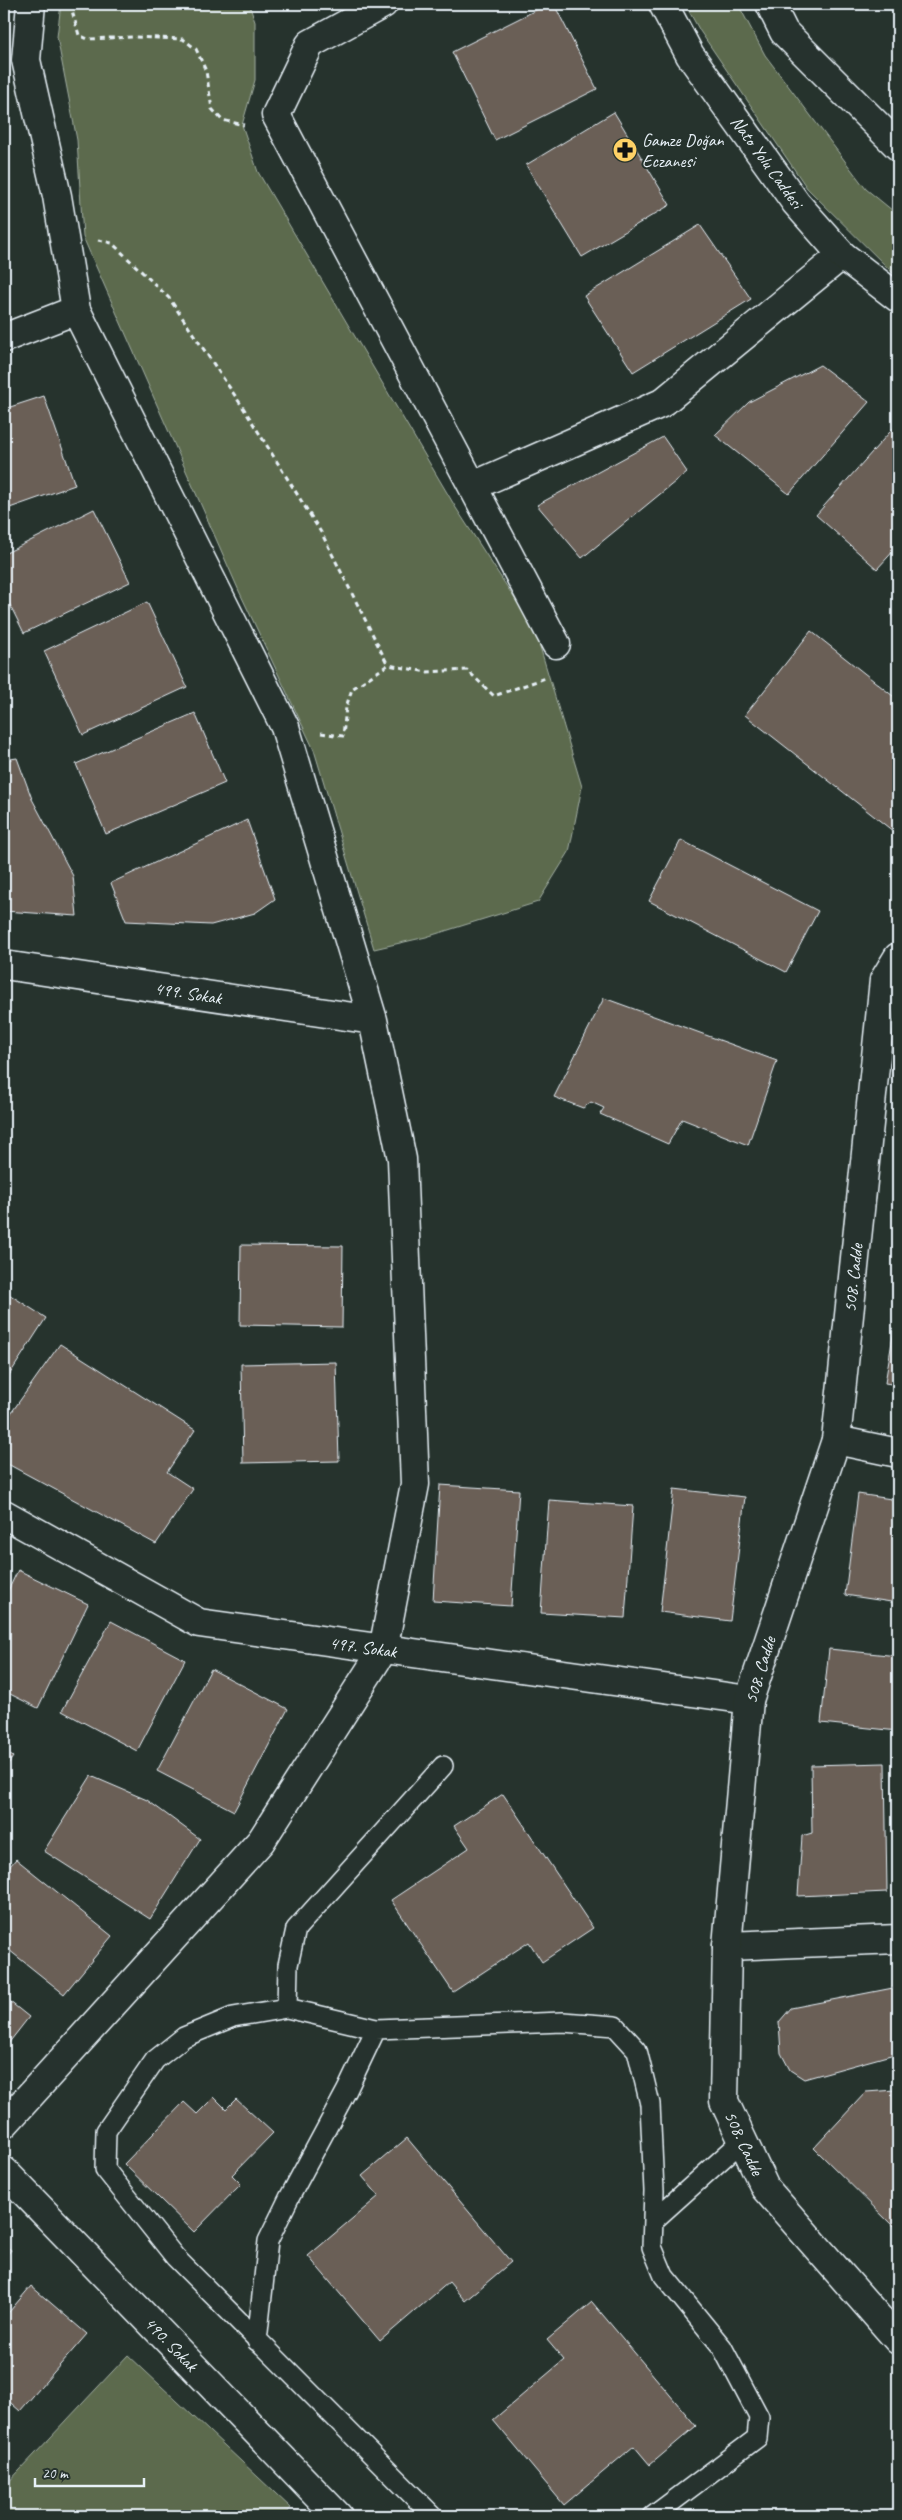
<svg xmlns="http://www.w3.org/2000/svg" width="902" height="2520" font-family="Caveat,sans-serif">
<style>
.green{fill:#5c6b4e;stroke:#a2aea3}
.building{fill:#6b5f57;stroke:#e8f1f8}
.lines{fill:none;stroke-linecap:round;stroke-linejoin:round}
.service-casing{stroke:#e8f1f8;stroke-width:22}
.minor-casing{stroke:#e8f1f8;stroke-width:31}
.tertiary-casing{stroke:#e8f1f8;stroke-width:31}
.secondary-casing{stroke:#e8f1f8;stroke-width:31}
.path{stroke:#e8f1f8;stroke-width:3;stroke-dasharray:5 4;stroke-linecap:butt}
.service{stroke:#26332d;stroke-width:19}
.minor{stroke:#26332d;stroke-width:28}
.tertiary{stroke:#26332d;stroke-width:28}
.secondary{stroke:#26332d;stroke-width:28}
.labels{text-anchor:middle;stroke-width:4;stroke-linejoin:round;paint-order:stroke}
.poi-label{font-size:18px;fill:#e8f1f8;stroke:#26332d;text-anchor:start}
.street-label{font-size:18px;fill:#e8f1f8;stroke:#26332d}
</style>
<rect width="100%" height="100%" fill="#26332d"/>
<filter id="ink" filterUnits="userSpaceOnUse"><feTurbulence type="fractalNoise" baseFrequency=".02" numOctaves="2"/><feDisplacementMap in="SourceGraphic" scale="10" xChannelSelector="R" yChannelSelector="G"/><feConvolveMatrix kernelMatrix="1 2 1 2 8 2 1 2 1" color-interpolation-filters="sRGB"/></filter>
<g filter="url(#ink)">
<!-- green -->
<path class="green" d="M61,4H249L255,22V80L242,125L258,172L456,508L535,630L582,787L569,852L538,902L426,937L374,949L314,750L239,591L83,237L77,140L57,37Z
M685,4H738L765,55L866,189L898,215V278L807,188L700,31Z
M128,2355L291,2508L284,2516H4V2487Z"/>
<!-- building -->
<path class="building" d="M548,4H554L597,89L495,140L452,52Z
M614,112L670,205L582,257L526,165Z
M700,225L751,299L633,372L584,296Z
M820,365L869,402L789,494L715,435L749,402Z
M44,396L75,485L4,510V409Z
M897,424L898,546L877,569L816,515Z
M663,437L687,472L582,558L537,505Z
M94,509L130,582L24,633L4,593V554Z
M147,602L187,687L83,735L44,651Z
M811,631L898,700V835L745,715Z
M195,713L225,783L106,834L76,764Z
M17,758L32,799L73,876L77,916L4,911V760Z
M247,820L275,899L255,913L211,925L126,921L111,883Z
M681,840L818,911L786,972L649,901Z
M604,998L777,1061L748,1145L682,1119L668,1144L600,1114L604,1108L591,1102L583,1108L554,1097Z
M4,1023H8L4,1045Z
M241,1245L343,1246L342,1327L240,1325Z
M4,1291L46,1318L4,1383Z
M897,1312H898V1385L885,1383Z
M60,1344L195,1430L167,1472L193,1489L156,1544L4,1462V1423Z
M336,1362L339,1461L243,1463L241,1364Z
M440,1485L519,1490L511,1606L433,1601Z
M674,1489L745,1497L730,1621L660,1612Z
M858,1494L898,1500V1603L845,1595Z
M549,1500L633,1506L625,1618L541,1613Z
M18,1570L88,1604L38,1708L4,1691V1599Z
M111,1621L185,1660L137,1751L62,1711Z
M829,1649L898,1656V1731L821,1723Z
M211,1669L288,1709L234,1811L157,1771Z
M4,1750L13,1757L4,1770Z
M885,1763L887,1892L798,1896L802,1836L812,1833L811,1765Z
M91,1776L147,1800L200,1839L150,1919L44,1851Z
M503,1794L593,1928L542,1962L529,1942L453,1992L391,1900L469,1848L454,1826Z
M16,1859L112,1936L64,1994L4,1946V1873Z
M898,1987V2053L804,2079L790,2070L781,2053L779,2022L791,2008Z
M4,1997L29,2017L4,2049Z
M895,2090L898,2093V2225L895,2228L814,2148L866,2092Z
M214,2097L226,2109L236,2099L273,2133L232,2175L241,2184L194,2232L124,2164L184,2102L197,2114Z
M407,2138L511,2262L465,2301L449,2282L380,2341L308,2256L379,2196L362,2176Z
M4,2245L11,2250L4,2259Z
M31,2286L87,2334L20,2411L4,2397V2318Z
M592,2302L696,2426L650,2465L634,2446L564,2505L493,2420L564,2360L547,2340Z"/>
<g class="lines">
<defs>
<path id="service" d="M287,2008L288,1965L296,1929L443,1766
M653,2221L742,2141
M257,2341L268,2241L289,2198L347,2090L376,2029
M433,2516L175,2257L105,2169L106,2131L155,2060L184,2037L233,2017L287,2008L376,2029L563,2022L615,2026L637,2050L650,2104L654,2191L652,2247L664,2276L722,2347L759,2417L757,2438L653,2516"/>
<path id="minor" d="M383,4L310,44L276,115L556,644
M4,338L76,310
M473,486L662,403L842,255
M4,965L373,1020
M836,1440L898,1453
M4,1514L199,1623L749,1700
M727,1946L898,1939
M4,2124L261,1841L383,1650L415,1484L402,1159L373,1020L285,727L76,310L57,196L26,60L31,4
M4,2171L338,2516"/>
<path id="tertiary" d="M898,957L884,980L836,1440L749,1700L727,1946L724,2101L765,2188L898,2340"/>
<path id="secondary" d="M663,4L690,55L796,203L842,255L898,298
M770,4L784,32L898,146"/>
</defs>
<!-- service casing -->
<use href="#service" class="service-casing"/>
<!-- minor casing -->
<use href="#minor" class="minor-casing"/>
<!-- tertiary casing -->
<use href="#tertiary" class="tertiary-casing"/>
<!-- secondary casing -->
<use href="#secondary" class="secondary-casing"/>
<!-- path -->
<path class="path" d="M70,4L79,35L88,39L134,37L183,39L196,49L206,71L212,109L222,120L244,125
M98,240L112,243L169,298L244,409L322,534L388,665
M321,733L343,736L346,707L352,689L388,665L427,672L467,670L494,696L548,677"/>
<!-- service -->
<use href="#service" class="service"/>
<!-- minor -->
<use href="#minor" class="minor"/>
<!-- tertiary -->
<use href="#tertiary" class="tertiary"/>
<!-- secondary -->
<use href="#secondary" class="secondary"/>
</g>
</g>
<!-- icons -->
<defs>
<symbol id="pharmacy-disc" viewBox="-11 -11 22 22"><circle r="9.5" fill="#ffd166" stroke="#26332d"/><path d="M-2-6h4v4h4v4h-4v4h-4v-4h-4v-4h4Z" fill="#111"/></symbol>
</defs>
<g fill-rule="evenodd">
<use href="#pharmacy-disc" x="611" y="136" width="28" height="28"/>
</g>
<g class="labels">
<!-- poi labels -->
<g class="poi-label">
<text x="642" y="146">Gamze Doğan<tspan x="642" dy="21">Eczanesi</tspan></text>
</g>
<!-- street labels -->
<g class="street-label">
<text transform="translate(767 162) rotate(54)" y="6">Nato Yolu Caddesi</text>
<text transform="translate(188 993) rotate(9)" y="6">499. Sokak</text>
<text transform="translate(853 1278) rotate(-84)" y="6">508. Cadde</text>
<text transform="translate(363 1647) rotate(8)" y="6">497. Sokak</text>
<text transform="translate(760 1670) rotate(-73)" y="6">508. Cadde</text>
<text transform="translate(744 2143) rotate(65)" y="6">508. Cadde</text>
<text transform="translate(171 2344) rotate(46)" y="6">490. Sokak</text>
</g>
</g>
<!-- margin -->
<rect width="902" height="2520" fill="none" stroke="#26332d" stroke-width="20"/>
<rect x="10" y="10" width="882" height="2500" fill="none" stroke="#e8f1f8" stroke-width="2" filter="url(#ink)"/>
<!-- scale -->
<path d="M35 2478v8h109v-8" fill="none" stroke="#e8f1f8" stroke-width="2.5"/>
<text x="42" y="2478" font-size="15" fill="#e8f1f8" stroke="#26332d" stroke-width="4" paint-order="stroke">20 m</text>
</svg>
